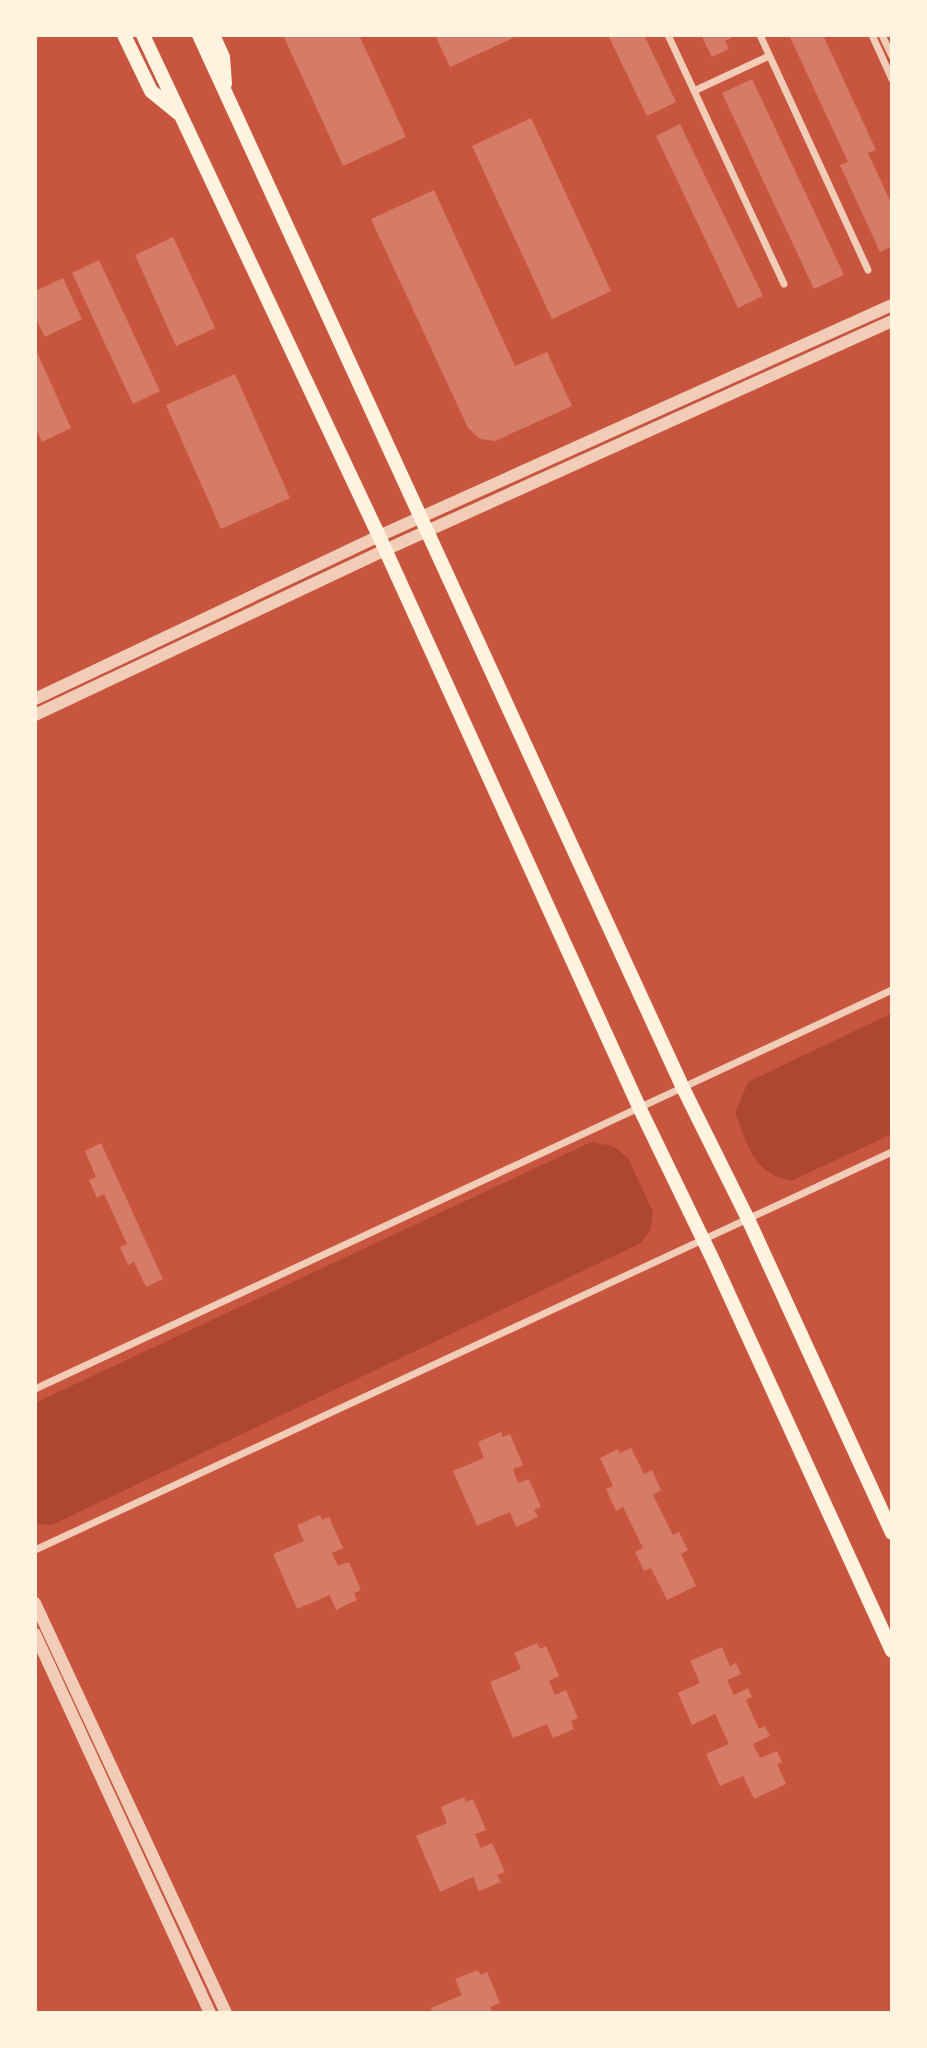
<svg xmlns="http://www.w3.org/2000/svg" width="927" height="2048" font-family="Poppins,sans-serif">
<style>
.green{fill:#ae4732}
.building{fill:#d67c66}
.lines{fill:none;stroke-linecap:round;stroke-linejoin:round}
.minor{stroke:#f1ccb7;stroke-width:7}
.tertiary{stroke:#f1ccb7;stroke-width:12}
.secondary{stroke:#fff3e0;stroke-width:14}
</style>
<rect width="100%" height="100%" fill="#c8553d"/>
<!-- green -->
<path class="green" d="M892,1013V1134L791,1181C752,1172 749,1147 735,1113L748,1082Z
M591,1142L613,1146L628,1158L653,1212L651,1229L641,1243L52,1525L35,1524V1403Z"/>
<!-- building -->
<path class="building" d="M283,35H359L406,137L343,166Z
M435,35H511L513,38L450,67Z
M608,35H644L676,102L647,116Z
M701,35H737L725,41L729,49L712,57Z
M789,35H823L876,150L868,153L892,205V246L880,252L840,165L848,162Z
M752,79L844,275L814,289L722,93Z
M531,118L611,291L552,319L472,146Z
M680,124L763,296L738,308L656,136Z
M434,190L515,366L547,352L572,406L495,441L480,439L468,428L371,219Z
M173,237L215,328L176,346L135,255Z
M99,260L160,391L133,404L72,273Z
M63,278L82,319L45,337L35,317V291Z
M35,348L71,428L42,442L35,427Z
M235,374L290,498L221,529L166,405Z
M101,1143L163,1279L146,1287L134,1262L128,1265L120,1247L127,1244L104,1194L97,1198L89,1180L96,1177L85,1151Z
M501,1432L503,1437L510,1434L523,1465L513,1469L518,1483L529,1479L541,1507L534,1510L538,1517L516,1527L510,1512L477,1526L453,1471L484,1458L478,1442Z
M631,1448L644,1474L652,1470L661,1490L653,1495L673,1535L679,1532L688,1550L681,1554L696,1586L667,1600L651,1568L644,1571L635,1552L643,1548L623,1507L616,1511L606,1489L613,1486L600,1458L618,1449L620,1453Z
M320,1515L322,1520L329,1517L343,1548L332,1553L338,1566L349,1562L361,1590L354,1593L357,1600L336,1610L330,1595L297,1609L273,1554L304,1541L297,1525Z
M537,1643L540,1649L546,1646L559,1676L549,1681L555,1695L566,1690L578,1718L571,1721L574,1729L553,1738L547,1724L513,1738L490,1682L521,1669L514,1653Z
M722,1647L730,1666L736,1663L741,1674L727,1680L734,1695L748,1688L752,1697L746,1700L759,1729L765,1726L770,1736L753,1744L760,1758L777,1751L782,1762L777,1764L786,1784L754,1799L743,1776L720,1786L706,1754L729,1744L715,1714L692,1725L678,1693L700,1683L690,1661Z
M464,1797L466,1802L473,1799L486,1830L475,1834L481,1848L492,1843L505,1872L497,1875L501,1882L479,1891L473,1877L440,1892L416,1836L447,1823L441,1807Z
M478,1970L481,1975L487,1972L500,2003L490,2007L492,2013H432L431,2008L462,1995L455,1979Z"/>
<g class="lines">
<!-- minor -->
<path class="minor" d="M668,35L784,284
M760,35L868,270
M872,35L892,79
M882,35L892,56
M694,91L769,56
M35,1389L892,990
M35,1550L892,1152"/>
<!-- tertiary -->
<path class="tertiary" d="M35,699L379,536L892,305
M35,715L385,550L892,321
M35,1603L226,2013
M35,1634L210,2013"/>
<!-- secondary -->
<path class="secondary" d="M124,35L151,91L178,113
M143,35L379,536L640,1109L714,1262L892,1651
M199,35L683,1088L748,1219L892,1533
M213,35L223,57L225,84"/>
</g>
<!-- border -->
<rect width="927" height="2048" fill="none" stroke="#fff3e0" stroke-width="74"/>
</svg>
